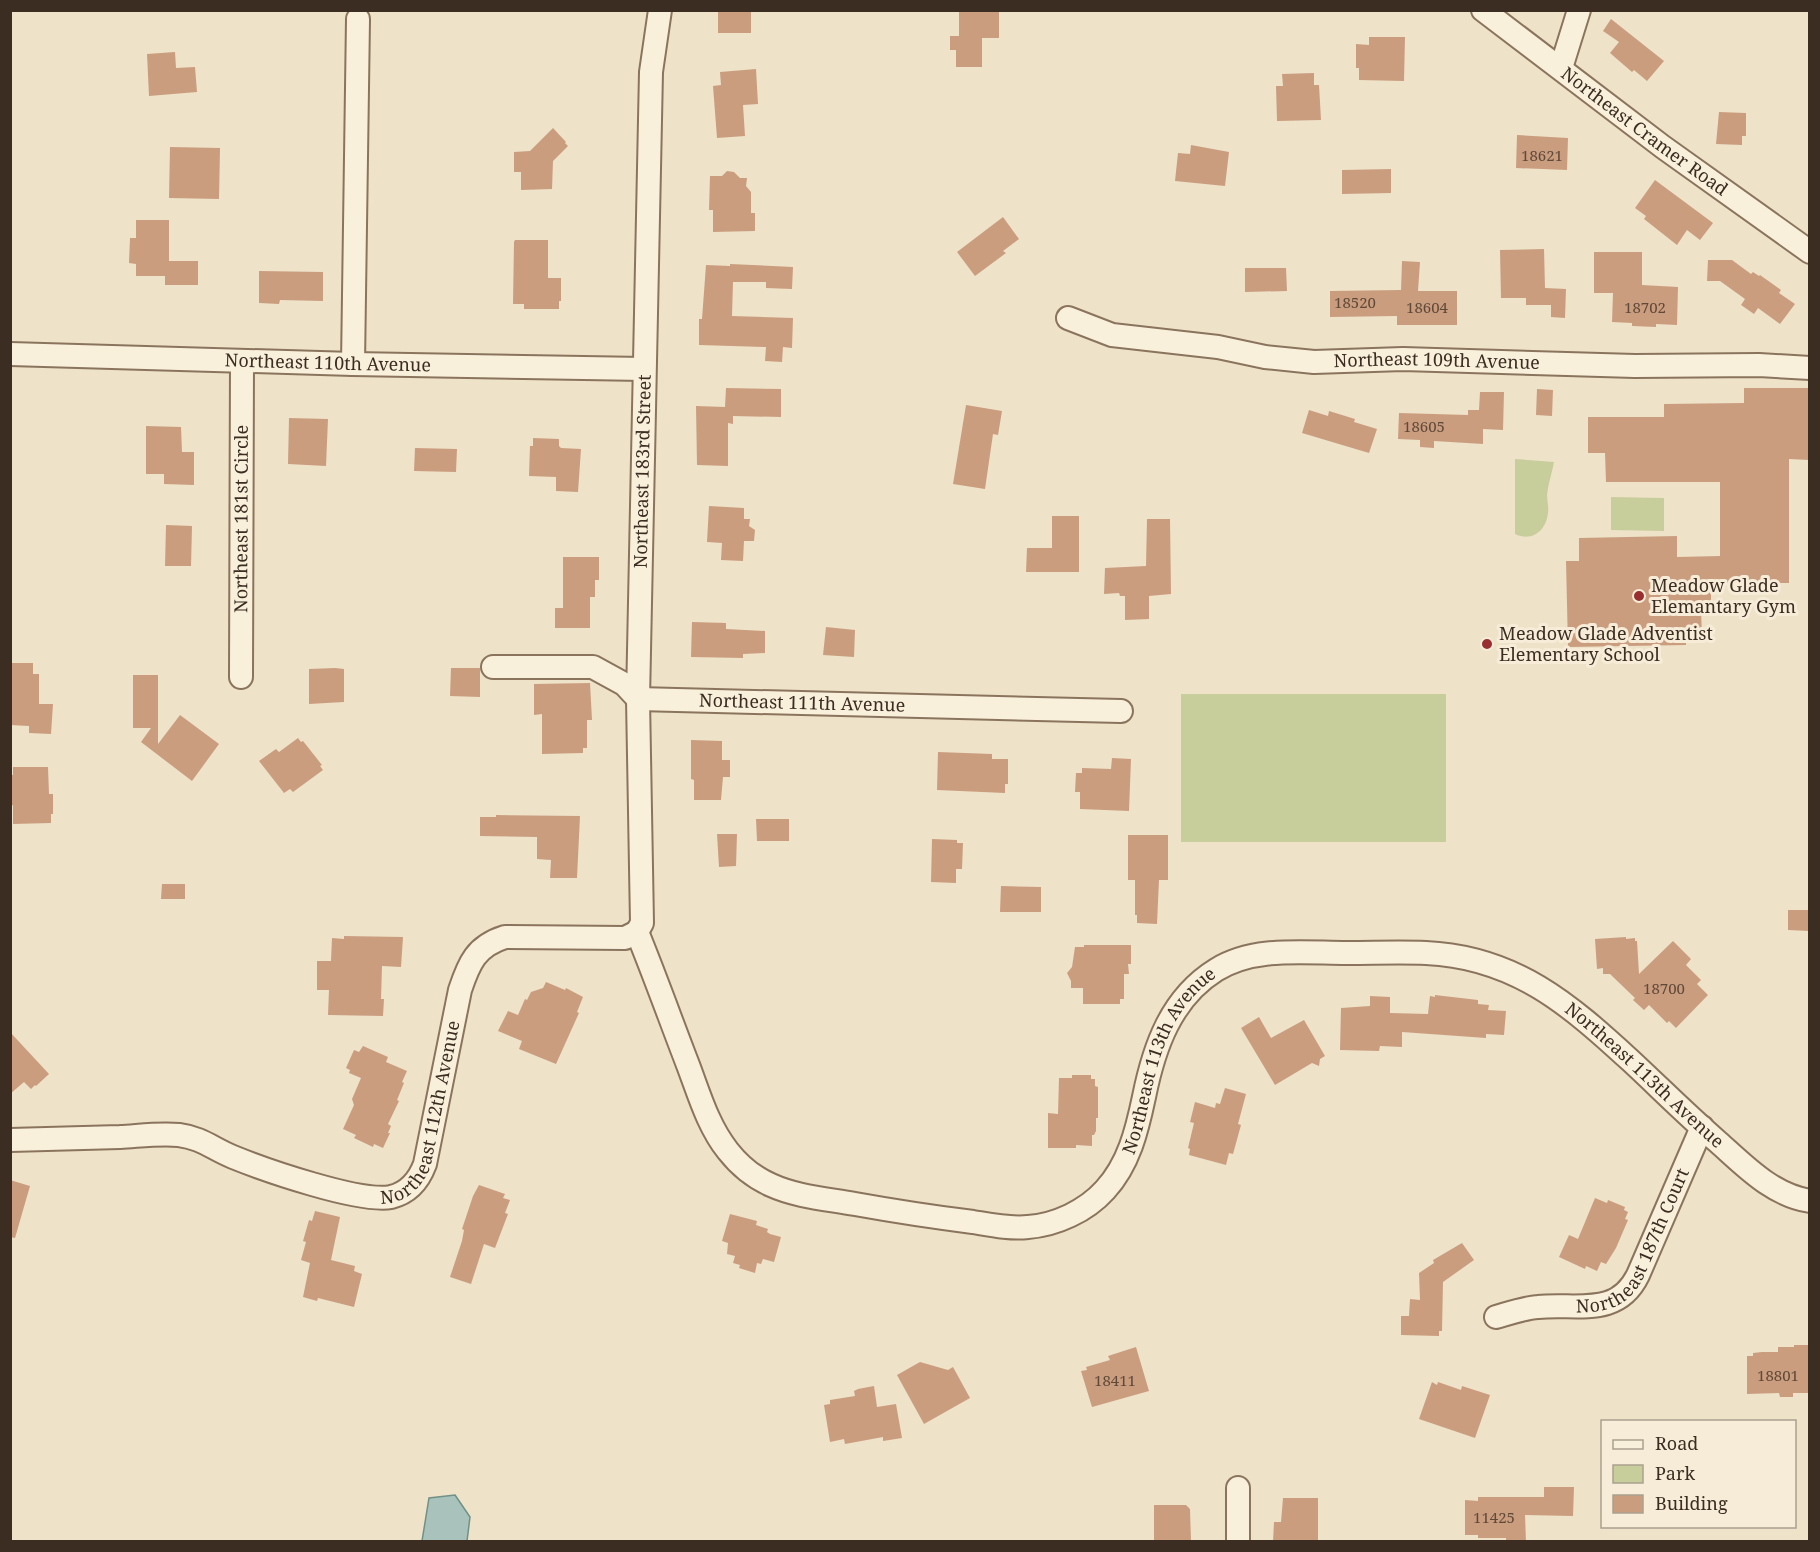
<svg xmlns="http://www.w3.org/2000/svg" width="1820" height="1552" font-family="'Noto Serif',serif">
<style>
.green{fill:#c8cd9c}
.water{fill:#a9c2bb;stroke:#709188;stroke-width:1.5}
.building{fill:#cb9d7f}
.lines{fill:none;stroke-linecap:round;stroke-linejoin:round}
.minor-casing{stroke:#8a745d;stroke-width:26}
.minor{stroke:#f9f0dc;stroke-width:22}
.poi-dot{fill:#992e31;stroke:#f6ecd8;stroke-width:2}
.labels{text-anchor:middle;stroke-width:6;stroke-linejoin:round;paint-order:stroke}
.number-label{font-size:15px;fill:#5f4938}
.street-label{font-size:18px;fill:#3b2d21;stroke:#f6ecd8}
.poi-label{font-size:18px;fill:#3b2d21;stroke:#f6ecd8;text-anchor:start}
</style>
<rect width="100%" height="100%" fill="#eee2c9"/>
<!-- green -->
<path class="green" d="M1515,459L1554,462C1552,473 1548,484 1547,495C1547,501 1549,507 1548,513C1546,531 1532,542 1515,534Z
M1611,497L1664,498V531L1611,530Z
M1181,694H1446V842H1181Z"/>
<!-- water -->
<path class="water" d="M455,1495L470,1517L467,1541H422L429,1498Z"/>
<!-- building -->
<path class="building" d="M718,10H751V33H718Z
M959,10H999V38H982V67H956V50H950V36H959Z
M1611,19L1664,61L1647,81L1634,70L1632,72L1610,53L1619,42L1603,31Z
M1369,37H1405L1404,81L1359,80V68H1356V44L1369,45Z
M175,52L176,68L195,67L197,92L149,96L147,54Z
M756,69L758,104L743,105L745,136L717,138L713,86L721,85L720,72Z
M1314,73V85H1319L1321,120L1277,121L1276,86H1283L1282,74Z
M1719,112L1746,113V136H1742V145L1716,144Z
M553,128L566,142L565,143L568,146L553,161L552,189L521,190V172H514V152L530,151Z
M1517,135L1568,138L1567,170L1516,168Z
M1191,145L1229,152L1225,186L1175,181L1178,153L1190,154Z
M170,147L220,148L219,199L169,198Z
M1391,169V193L1342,194V170Z
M727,171L734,172L740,178H747L746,186L751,192V213H755V231L713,232V210H709L710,176H722Z
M1655,180L1713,223L1700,240L1687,230L1677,245L1644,219L1646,216L1635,208Z
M1003,217L1019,239L1003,251L1006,253L975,276L957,252Z
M136,220H169V261H198V285H165V276H136V264L129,263L130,238H136Z
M515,240H548V278H561V301H559V309H524V304H513L514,242Z
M1544,249L1545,288L1566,289L1565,318L1551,317V305H1526V298H1501L1500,250Z
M1594,252H1642V285L1678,287L1677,325L1656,324V327L1632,326V323L1612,322L1613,293H1594Z
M1708,260H1732L1751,274L1753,272L1759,276L1760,275L1781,290L1779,293L1795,304L1780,324L1758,308L1754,314L1741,305L1745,299L1720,281H1707Z
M1402,261L1420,262L1418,291H1457V325H1397V316L1330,317V291L1401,290Z
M730,264L793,267L792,289L766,288V282H733L732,316L793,318L792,348L783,347L782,362L765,361L766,347L699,345V319H702L706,265L730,266Z
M1245,268H1286L1287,291L1245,292Z
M259,271L323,272V301L280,300L279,304L259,303Z
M726,388L781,389V417L733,416V424L728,423V466L697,465L696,406L725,407Z
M1744,388H1809V460L1789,459V583H1711V608H1701L1702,639L1686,640V645L1568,647L1566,561H1579V538L1677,536V557L1720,556V482H1606L1605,453H1588V417H1664V404L1744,403Z
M1537,389L1553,390L1552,416L1536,415Z
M1480,392H1504L1503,430L1483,429V444L1434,441V448L1420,447V440L1398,439L1399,413L1468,415V410H1479Z
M966,405L1002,411L998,435L993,434L985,489L953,484Z
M1309,410L1328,416L1329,411L1355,419L1354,422L1377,429L1369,453L1302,433Z
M289,418L328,419L326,466L288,464Z
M146,426L181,427L182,452H194V485L164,484V474H146Z
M533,438L559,439V446L561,448L581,449L578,492L556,491V477L529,476L530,446H533Z
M415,448L457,449L456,472L414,471Z
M709,506L744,508V519H750L749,526L755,530L754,541H744L743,561L721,560L722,543L707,542Z
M1052,516H1079V572H1026L1027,548H1052Z
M1147,519H1170L1171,594L1149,596V619L1125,620V596H1120L1119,593L1104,594L1105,568L1146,566Z
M166,525L192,526L191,566H165Z
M563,557H599V580H595V597H590V628H555V608H563Z
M692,622L726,623V629L765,631V653L743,654V658L691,657Z
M826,627L855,630L854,657L823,655Z
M10,663H33V674H39V704H53L51,734L29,733V726L10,725Z
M335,668L344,669V702L309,704V669Z
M451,668H480V697L450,696Z
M133,675H158V744L180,715L219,744L192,781L141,742L151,728H133Z
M590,683L592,720H587V748H583V753L542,754V714L534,715V684Z
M298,738L301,742L303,741L322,765L320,766L323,770L293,792L290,789L284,793L259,761L276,749L279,752Z
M691,740L722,741V760H730V777H723L721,800H694V780L691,779Z
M938,752L992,754V759H1008V784H1005V793L937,790Z
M1112,758L1131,759L1129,811L1080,809V792H1075L1076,773H1082V768L1111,769Z
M13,767H48L49,794H53V814H51V823L13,824V805L11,806L10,799V775H13Z
M496,815L580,816L577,878H550L551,860L537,859V837L480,836V817H496Z
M756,819H789V841H757Z
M717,834H737L736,866L719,867Z
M1128,835H1168V880H1159L1157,924L1137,923V915H1135V880H1128Z
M932,839L957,840V843H963L962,869H956V883L931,882Z
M162,884H185V899H161Z
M1001,886L1041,887V912H1000Z
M1788,910H1809V931L1788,930Z
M344,936L403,937L401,967L382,966L381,999H384L383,1016L328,1015L329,990H317V961H331L332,938L344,939Z
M1626,937V939L1635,938V941H1637L1639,974L1673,941L1691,959L1686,965L1701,980L1697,984L1708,995L1676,1028L1669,1021L1667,1023L1649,1005L1644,1010L1633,1000L1635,998L1610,974H1603V968L1597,969L1595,939Z
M1084,945H1131V964H1128L1129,974H1124V999H1120V1004H1083V988H1071V981L1067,973L1072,967L1075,947H1084Z
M546,982L565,990L566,988L583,997L577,1012L579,1013L556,1064L519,1049L522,1041L498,1031L508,1011L518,1015L525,999L527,1000L531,992L543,988Z
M1435,995L1478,1000V1004L1489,1005L1488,1010L1506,1011L1504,1035L1486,1034V1038L1402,1032V1047L1380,1046L1379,1051L1340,1050L1341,1008L1370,1006V996L1390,997V1013L1428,1014L1430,996L1435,997Z
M1259,1017L1271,1038L1304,1020L1325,1056L1320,1059L1319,1066L1312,1063L1275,1085L1241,1028Z
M10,1032L49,1074L36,1086L35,1085L31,1089L24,1082L10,1094Z
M363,1046L388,1057L386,1062L407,1071L402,1082L404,1083L397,1100L399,1101L388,1124L391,1126L388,1133H390L383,1148L374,1144L373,1147L354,1138L356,1135L343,1129L354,1105L352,1099L361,1078L349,1073L350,1070L346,1068L354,1050L359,1052Z
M1072,1075H1091V1079H1095V1086L1098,1087V1118H1096V1131L1094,1135H1092V1146L1076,1145V1148H1048V1113L1058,1114L1059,1078H1072Z
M1225,1088L1246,1094L1238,1124L1241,1125L1233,1154L1229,1153L1226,1165L1189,1155L1190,1149L1188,1148L1194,1123L1190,1122L1195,1102L1215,1108L1216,1103L1220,1104Z
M10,1180L30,1186L15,1238L10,1237Z
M479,1185L505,1194L503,1198L510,1200L505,1213L508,1214L495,1248L484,1244L471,1284L450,1277L462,1241L464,1230L462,1229L473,1196Z
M1595,1198L1607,1203L1608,1200L1625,1207L1624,1210L1628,1212L1625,1219L1628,1220L1616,1248L1606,1264L1601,1262L1597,1271L1586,1266L1585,1269L1559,1257L1569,1235L1578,1239Z
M315,1211L340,1217L331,1260L355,1266L354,1271L362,1274L354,1307L318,1298L317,1301L303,1297L310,1263L301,1260L306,1242L303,1241L309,1220L312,1221Z
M730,1214L757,1221L756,1225L768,1229L767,1232L770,1234L781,1237L774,1262L763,1259L761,1264L757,1263L755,1273L739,1268L740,1265L733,1263L735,1256L727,1254L728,1243L722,1241Z
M1462,1243L1474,1260L1443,1282L1442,1331H1439V1336L1401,1335V1316H1409L1410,1299L1420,1300L1419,1273L1434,1263L1433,1260Z
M1794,1345H1808V1393H1793V1397H1780L1779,1393L1747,1394V1356H1753V1353L1762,1352H1778V1347H1794Z
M1136,1347L1149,1391L1092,1407L1081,1371L1087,1370L1086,1367L1110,1360L1108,1356Z
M920,1362L948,1370L953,1367L970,1398L924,1424L897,1375Z
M1432,1382L1437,1385L1438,1382L1461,1390L1462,1386L1490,1395L1475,1438L1419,1419Z
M874,1386L877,1407L896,1404L902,1438L883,1441V1437L845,1444L844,1439L830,1442L824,1405L830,1404V1400L855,1396L854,1391L858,1389Z
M1544,1487H1574L1573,1516L1525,1515L1526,1542H1506V1538H1478V1535H1465V1500L1478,1501V1497H1544Z
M1283,1498H1318V1542H1273L1274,1522H1281Z
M1154,1505H1186L1190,1509L1191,1542H1154Z"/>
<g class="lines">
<defs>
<g id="minor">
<path id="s1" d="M1483,10L1663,147L1810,252"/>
<path d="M1561,68L1579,10"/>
<path id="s2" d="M1068,318L1112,335L1218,347L1265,357L1314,362L1403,359L1635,366L1759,365L1810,368"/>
<path id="s3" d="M10,354L353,364L644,369"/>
<path d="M353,364L358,19"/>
<path id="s4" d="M493,667H593L624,684L638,699L1121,711"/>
<path id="s5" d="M241,677L242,361"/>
<path id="s6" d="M637,932C655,976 671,1021 688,1065C699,1094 708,1126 728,1151C739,1165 755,1178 771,1185C797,1197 828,1199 855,1204C894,1211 933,1217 973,1222C991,1225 1010,1229 1028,1227C1056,1225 1086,1211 1105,1190C1129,1164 1137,1130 1144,1097C1154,1047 1171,998 1216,970C1254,946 1305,953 1347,953C1374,953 1400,952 1426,953C1515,957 1569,1004 1631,1061C1660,1088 1688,1116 1718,1142C1745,1166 1772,1195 1810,1201"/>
<path id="s7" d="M637,932L642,923L638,699L651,72L660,10"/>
<path id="s8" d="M10,1140C47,1139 83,1138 120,1137C139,1136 160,1133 179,1135C202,1138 213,1149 233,1157C265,1170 360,1203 391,1197C408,1193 419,1180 425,1164L460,990C469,963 476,946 505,937L625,938L637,932"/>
<path id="s9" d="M1496,1317C1510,1313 1524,1308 1538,1307C1577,1303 1617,1318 1638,1275L1702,1127"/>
<path d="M1238,1542V1488"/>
</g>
</defs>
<!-- minor casing -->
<use href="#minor" class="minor-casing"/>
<!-- minor -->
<use href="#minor" class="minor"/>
</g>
<!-- markers -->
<g class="poi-dot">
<circle cx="1639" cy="596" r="6"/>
<circle cx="1487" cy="644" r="6"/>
</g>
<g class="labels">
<!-- number labels -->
<g class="number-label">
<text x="1542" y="161">18621</text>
<text x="1355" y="308">18520</text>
<text x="1427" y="313">18604</text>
<text x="1645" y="313">18702</text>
<text x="1424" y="432">18605</text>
<text x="1664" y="994">18700</text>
<text x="1778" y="1381">18801</text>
<text x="1115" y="1386">18411</text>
<text x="1494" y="1523">11425</text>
</g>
<!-- street labels -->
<g class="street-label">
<text dy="6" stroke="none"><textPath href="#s1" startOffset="202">Northeast Cramer Road</textPath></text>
<text dy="6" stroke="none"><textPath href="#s2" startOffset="374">Northeast 109th Avenue</textPath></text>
<text dy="6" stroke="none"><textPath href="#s3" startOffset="318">Northeast 110th Avenue</textPath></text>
<text dy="6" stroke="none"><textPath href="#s7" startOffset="462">Northeast 183rd Street</textPath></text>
<text dy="6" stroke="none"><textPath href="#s5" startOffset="158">Northeast 181st Circle</textPath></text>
<text dy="6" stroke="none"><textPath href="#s4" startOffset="320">Northeast 111th Avenue</textPath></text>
<text dy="6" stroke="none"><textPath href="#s6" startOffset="788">Northeast 113th Avenue</textPath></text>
<text dy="6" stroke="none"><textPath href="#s6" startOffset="1364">Northeast 113th Avenue</textPath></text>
<text dy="6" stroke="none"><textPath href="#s8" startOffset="484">Northeast 112th Avenue</textPath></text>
<text dy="6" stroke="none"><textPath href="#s9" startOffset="176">Northeast 187th Court</textPath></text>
</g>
<!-- poi labels -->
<g class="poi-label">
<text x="1651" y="592">Meadow Glade<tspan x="1651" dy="21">Elemantary Gym</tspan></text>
<text x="1499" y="640">Meadow Glade Adventist<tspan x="1499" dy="21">Elementary School</tspan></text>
</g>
</g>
<!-- border -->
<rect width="1820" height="1552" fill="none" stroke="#3b2d21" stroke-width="24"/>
<!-- legend -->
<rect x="1601" y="1420" width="195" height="108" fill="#f6ecd8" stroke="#aba08f" stroke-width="1.5"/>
<rect x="1613" y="1440" width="30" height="9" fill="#f9f0dc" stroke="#aba08f" stroke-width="1.5"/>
<text x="1655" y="1450" font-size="18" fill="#3b2d21">Road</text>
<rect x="1613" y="1465" width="30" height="18" fill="#c8cd9c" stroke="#aba08f" stroke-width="1.5"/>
<text x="1655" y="1480" font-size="18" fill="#3b2d21">Park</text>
<rect x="1613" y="1495" width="30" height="18" fill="#cb9d7f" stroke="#aba08f" stroke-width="1.5"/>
<text x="1655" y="1510" font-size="18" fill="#3b2d21">Building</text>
</svg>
